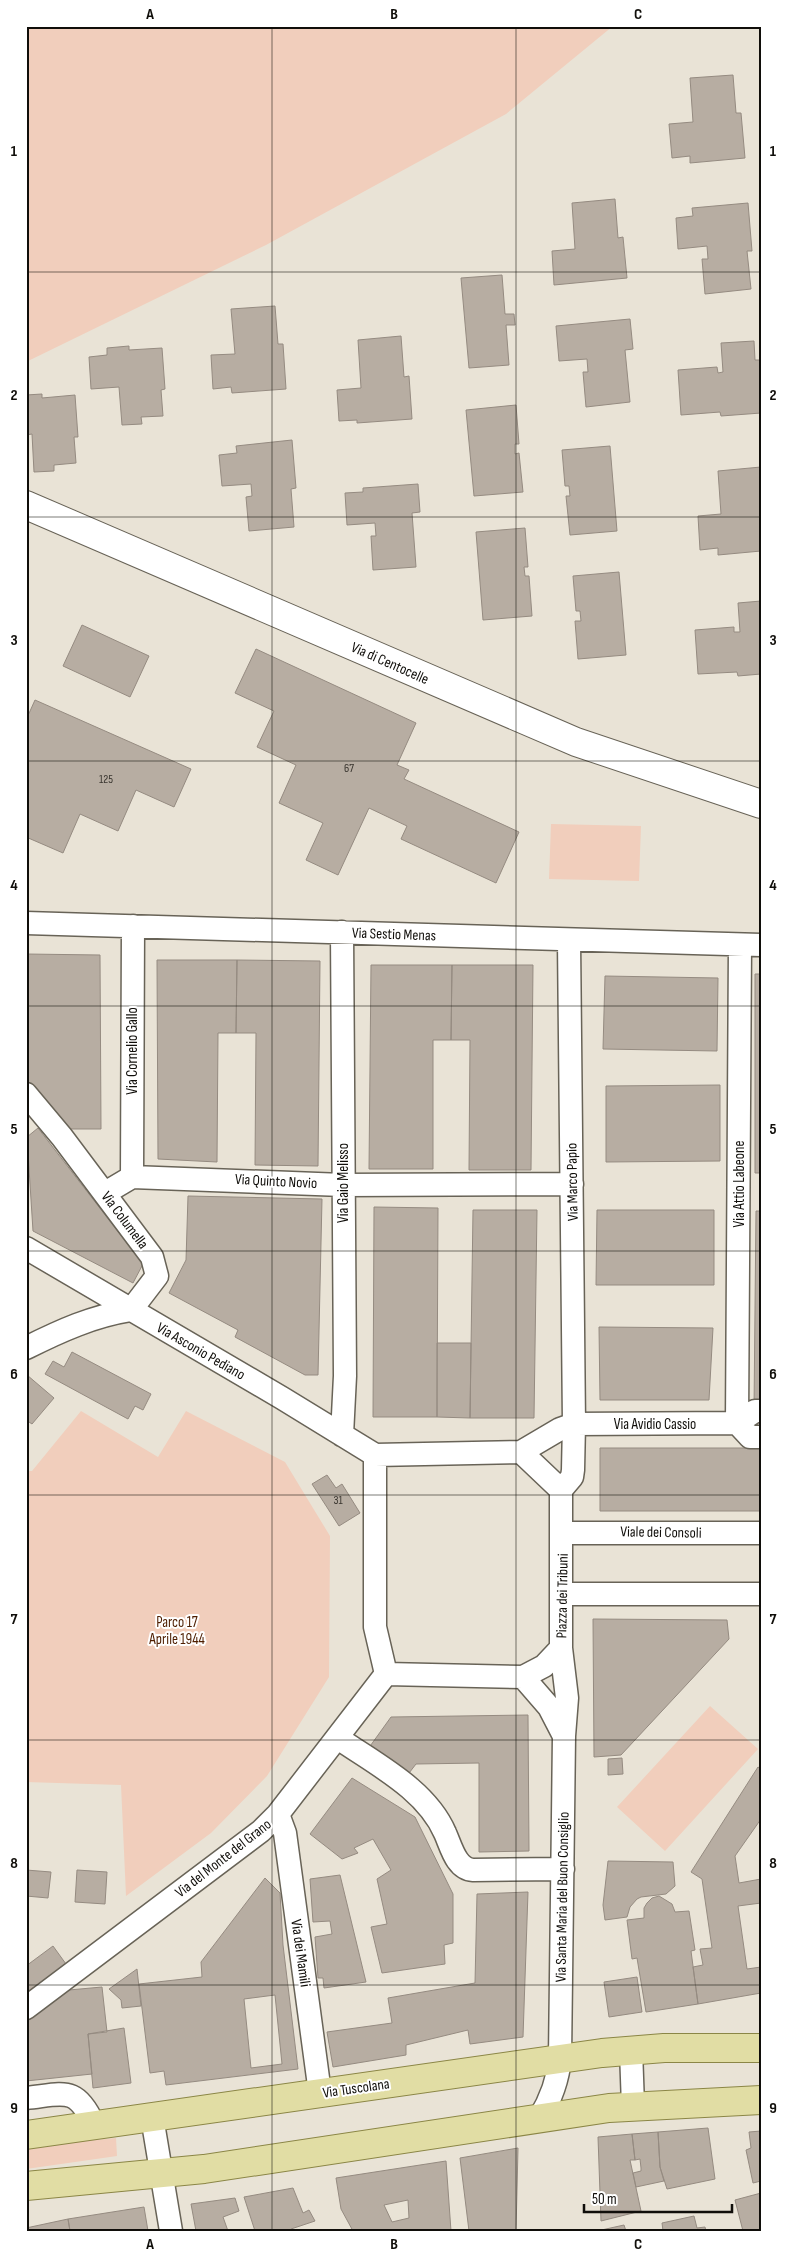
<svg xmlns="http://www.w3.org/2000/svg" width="787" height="2257" font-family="'Sofia Sans Condensed',sans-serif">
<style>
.green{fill:#f1cebc}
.building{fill:#b7ada2;stroke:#958b81;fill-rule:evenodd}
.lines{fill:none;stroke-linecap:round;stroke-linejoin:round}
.minor-casing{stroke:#686357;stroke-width:25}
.tertiary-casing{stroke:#686357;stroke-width:30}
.primary-casing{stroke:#8b8646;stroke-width:30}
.minor{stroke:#fff;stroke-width:22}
.tertiary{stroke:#fff;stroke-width:28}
.primary{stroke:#e1dda4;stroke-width:28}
.grid{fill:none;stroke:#100e0a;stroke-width:1;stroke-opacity:0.55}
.labels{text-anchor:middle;stroke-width:4;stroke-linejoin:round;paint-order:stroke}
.number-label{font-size:12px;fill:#3a3630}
.street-label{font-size:15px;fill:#100e0a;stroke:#fff}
.park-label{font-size:15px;fill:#4e1e00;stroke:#fff}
.neatline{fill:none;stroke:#100e0a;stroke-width:2}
.grid-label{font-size:16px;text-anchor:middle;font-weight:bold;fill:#100e0a}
</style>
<rect width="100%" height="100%" fill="#e9e3d6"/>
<!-- green -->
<path class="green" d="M26,26H613L506,114L266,245L26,362Z
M551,824L641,826L639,881L549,879Z
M81,1411L158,1457L186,1411L285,1462L330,1536L329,1677L267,1776L211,1833L126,1896L121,1785L26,1782V1471H32Z
M710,1706L758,1749L665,1851L617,1807Z
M116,2138L117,2156L26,2169V2146Z"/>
<!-- building -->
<path class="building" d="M733,75L736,113H741L745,158L690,163V156L672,158L669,124L693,122L690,78Z
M615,199L618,238L623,237L627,278L554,285L552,251L575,249L572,203Z
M748,203L752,251H747L751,289L705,294L702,259H708L707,246L678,249L676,218L693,216L692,208Z
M502,275L505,314H514L515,325H506L509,365L469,368L461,278Z
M275,306L278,344H283L286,389L232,393L231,387L213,389L211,355L235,354L231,309Z
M630,319L633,349L625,350L630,402L586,407L583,372H588L587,359L559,361L556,326Z
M401,336L404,377L409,376L412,419L357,423V420L339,421L337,390L361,388L358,340Z
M754,341L755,360H760L761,413L721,416L720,412L681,415L678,370L717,367L718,373L723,372L721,343Z
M129,346V350L162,348L165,389L161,390L163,416L141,417L142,424L122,425L119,387L91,389L89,357L107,355V348Z
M42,394V398L75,395L78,437H74L76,463L54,465V471L34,472L32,434L26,435V395Z
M516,405L519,444H515V454L519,453L523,492L474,496L466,410Z
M292,440L296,488L291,489L294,527L249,531L246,497L252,496L251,484L222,486L219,455L237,453L236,446Z
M610,446L617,531L570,535L566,496H570L569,486H565L562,450Z
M761,467V551L718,555V548L700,550L698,516L721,514L718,471Z
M418,484L420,512L412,513L416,567L373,570L371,536H376L375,523L347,525L345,493L363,492V488Z
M525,528L528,567H524L525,576H529L532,616L483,620L476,532Z
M619,572L626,655L578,659L575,621H581L580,611H576L573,576Z
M761,601V674L738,676L737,672L698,674L695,630L734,627V632H740L738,603Z
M82,625L149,656L130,697L63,666Z
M256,649L416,723L397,765L409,770L404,779L519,832L496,883L401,839L407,826L369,808L338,875L306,860L323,823L279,803L296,765L257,747L274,711L235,693Z
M35,700L191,769L174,807L136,790L118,831L80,814L63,853L26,837V720Z
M26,954L100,955L101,1129H66L65,1125L26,1081Z
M157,960H237L236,1033H218L217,1162L158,1159Z
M237,960L320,961L318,1166L255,1165L256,1033H236Z
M371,965H452L451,1040H433V1169H369Z
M452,965H533L531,1170H469L470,1040H451Z
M755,974H761V1173H755Z
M605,976L718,978L717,1051L603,1049Z
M720,1085V1161L606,1162V1086Z
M38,1128L143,1264L133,1283L33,1231L27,1137Z
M188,1196L322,1199L318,1375H305L235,1337L238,1330L169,1293L186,1260Z
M374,1207L438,1208L437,1417H373Z
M473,1210H537L534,1418H470Z
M597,1210H714V1285H596Z
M756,1211H761V1409H754Z
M599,1327L713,1328L709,1400H600Z
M437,1343H471L470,1418L437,1417Z
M72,1352L151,1394L143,1410L135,1406L128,1419L45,1374L53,1361L64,1367Z
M27,1375L54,1398L32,1424L26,1420Z
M600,1448H761V1511H600Z
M327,1475L336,1488L342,1484L360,1513L339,1526L312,1484Z
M593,1619L727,1620L729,1639L621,1755L594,1757Z
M528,1715L529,1851L479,1852V1763L416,1764L406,1777L368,1749L391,1717Z
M622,1758L623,1774L608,1775V1759Z
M758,1767L761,1769V1819L735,1856L739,1883L761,1879V1903L738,1906L747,1969L761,1967V1993L698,2004L693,1967L703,1965L700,1949L712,1948L702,1879L691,1872Z
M352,1778L415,1817L453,1894V1943L444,1945L445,1964L382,1973L371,1927L387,1924L377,1879L391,1870L373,1839L354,1848L358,1853L342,1859L310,1834Z
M608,1861L673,1862L675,1886L666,1894L641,1897L637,1899L630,1907L627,1917L605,1920L603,1905Z
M26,1870L51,1872L48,1898L26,1896Z
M77,1870L107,1872L105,1904L75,1902Z
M340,1875L366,1982L324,1988L323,1978H318L315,1937L332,1934L330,1921L313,1922L310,1879Z
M265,1878L280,1893L283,1945L298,2069L166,2085L164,2071L150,2073L139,1984L202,1977L201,1962Z
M528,1892L523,2037L470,2044L468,2030L406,2045V2055L333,2067L327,2032L392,2023L388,1998L475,1983L477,1894Z
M659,1896L672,1904L675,1912L689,1911L695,1950L691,1951L698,2004L646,2012L637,1958L632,1959L627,1920L644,1918V1908L647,1903L652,1898Z
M53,1946L66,1964L26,1993V1966Z
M137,1969L141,2006L122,2008L121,2000L109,1989Z
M637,1977L642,2012L609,2017L604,1982Z
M102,1987L107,2032L88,2034L92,2074L26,2081V2019L69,1990Z
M275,1995L282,2064L251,2068L244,1999Z
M124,2028L131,2083L93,2088L88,2034Z
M708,2128L715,2179L667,2189L660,2167L658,2132Z
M761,2131V2181L753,2183L746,2150L751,2148L749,2132Z
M658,2132L660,2167L664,2181L636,2187L633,2173L641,2171V2168L640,2159L635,2160L632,2134Z
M632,2134L635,2160H630L641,2211L601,2221L598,2137Z
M518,2148L516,2231H469L460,2158Z
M446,2161L451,2231H353L341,2209L336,2178ZM408,2200L409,2218L392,2222L384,2205Z
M293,2188L303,2213L309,2210L315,2221L291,2229L292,2231H255L244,2197Z
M761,2193V2231H743L735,2200Z
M235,2198L239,2211L223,2217L228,2231H196L191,2204Z
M144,2207L148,2231H70L68,2219Z
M694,2216L697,2228L705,2227L706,2231H663L662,2223Z
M68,2219L70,2231H26V2228Z
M624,2225L626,2231H597Z"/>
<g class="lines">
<defs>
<path id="minor" d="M26,923L761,945
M569,941L574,1424L737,1423L750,1437H761
M26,1094L62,1137L152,1257L157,1276L131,1310C93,1316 60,1331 26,1348
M132,1177L133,926
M105,1193L132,1177L343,1185L572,1184
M26,1248L282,1398L375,1455
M737,1423L740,945
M737,1423L755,1411H761
M342,1435L345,1376L342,932
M521,1452L560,1429L574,1424L573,1470L572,1477L561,1490
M375,1455L521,1452L561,1490V1648L567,1698L564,1736L560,2058C558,2081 551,2099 539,2119
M375,1455V1627L386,1674
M562,1533H761
M562,1594H761
M386,1674L523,1677L544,1666L561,1648
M523,1677L549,1707L564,1736
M338,1738C375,1764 426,1789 445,1833C451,1846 456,1869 473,1870L563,1869
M278,1814L285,1833L320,2093
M26,2008L261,1831L278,1814L386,1674
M631,2050L633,2106
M26,2098C64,2094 76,2085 94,2125
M152,2117L171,2231"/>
<path id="tertiary" d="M26,505L576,742L761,804"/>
<path id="primary" d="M26,2135L602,2053L664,2048H761
M26,2186L204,2169L609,2108L761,2100"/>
</defs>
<!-- minor casing -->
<use href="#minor" class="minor-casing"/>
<!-- tertiary casing -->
<use href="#tertiary" class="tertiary-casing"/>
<!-- primary casing -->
<use href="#primary" class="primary-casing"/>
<!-- minor -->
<use href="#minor" class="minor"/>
<!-- tertiary -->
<use href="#tertiary" class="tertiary"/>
<!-- primary -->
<use href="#primary" class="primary"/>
</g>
<!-- grid -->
<path class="grid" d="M272,26V2231M516,26V2231M26,272H761M26,517H761M26,761H761M26,1006H761M26,1251H761M26,1495H761M26,1740H761M26,1985H761"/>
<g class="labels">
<!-- number labels -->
<g class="number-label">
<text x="349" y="772">67</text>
<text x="106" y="783">125</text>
<text x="338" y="1504">31</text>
</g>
<!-- street labels -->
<g class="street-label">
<text transform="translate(390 663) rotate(24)" y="5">Via di Centocelle</text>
<text transform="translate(394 934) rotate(2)" y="5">Via Sestio Menas</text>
<text transform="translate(132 1051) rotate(-90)" y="5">Via Cornelio Gallo</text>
<text transform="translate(276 1181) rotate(3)" y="5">Via Quinto Novio</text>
<text transform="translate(572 1182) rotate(-91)" y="5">Via Marco Papio</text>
<text transform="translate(343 1183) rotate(-90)" y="5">Via Gaio Melisso</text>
<text transform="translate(739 1184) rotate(-90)" y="5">Via Attio Labeone</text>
<text transform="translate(125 1220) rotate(53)" y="5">Via Columella</text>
<text transform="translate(201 1351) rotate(30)" y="5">Via Asconio Pediano</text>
<text x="655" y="1429">Via Avidio Cassio</text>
<text transform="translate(661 1532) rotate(1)" y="5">Viale dei Consoli</text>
<text transform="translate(562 1596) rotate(-89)" y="5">Piazza dei Tribuni</text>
<text transform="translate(223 1858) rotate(-38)" y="5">Via del Monte del Grano</text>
<text transform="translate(562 1897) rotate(-89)" y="5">Via Santa Maria del Buon Consiglio</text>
<text transform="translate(301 1953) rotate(82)" y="5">Via dei Mamili</text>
<text transform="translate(356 2088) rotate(-8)" y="5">Via Tuscolana</text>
</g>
<!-- park labels -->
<g class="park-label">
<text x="177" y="1627">Parco 17<tspan x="177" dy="17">Aprile 1944</tspan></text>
</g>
</g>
<!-- border -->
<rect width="787" height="2257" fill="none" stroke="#ffffff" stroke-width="55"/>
<!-- scale -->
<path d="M584 2204v8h148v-8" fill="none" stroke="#100e0a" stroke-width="2.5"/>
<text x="592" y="2204" font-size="15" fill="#100e0a" stroke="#ffffff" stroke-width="4" paint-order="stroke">50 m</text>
<rect x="28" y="28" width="732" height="2202" class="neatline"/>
<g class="grid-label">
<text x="150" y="19">A</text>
<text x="394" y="19">B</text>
<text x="638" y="19">C</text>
<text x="14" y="156">1</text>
<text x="773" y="156">1</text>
<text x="14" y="400">2</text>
<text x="773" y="400">2</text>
<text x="14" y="645">3</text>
<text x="773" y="645">3</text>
<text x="14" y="890">4</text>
<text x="773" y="890">4</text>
<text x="14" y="1134">5</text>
<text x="773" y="1134">5</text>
<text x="14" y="1379">6</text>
<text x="773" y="1379">6</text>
<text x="14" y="1624">7</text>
<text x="773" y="1624">7</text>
<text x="14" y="1868">8</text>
<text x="773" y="1868">8</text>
<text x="14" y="2113">9</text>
<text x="773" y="2113">9</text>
<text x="150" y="2249">A</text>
<text x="394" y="2249">B</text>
<text x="638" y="2249">C</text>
</g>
</svg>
